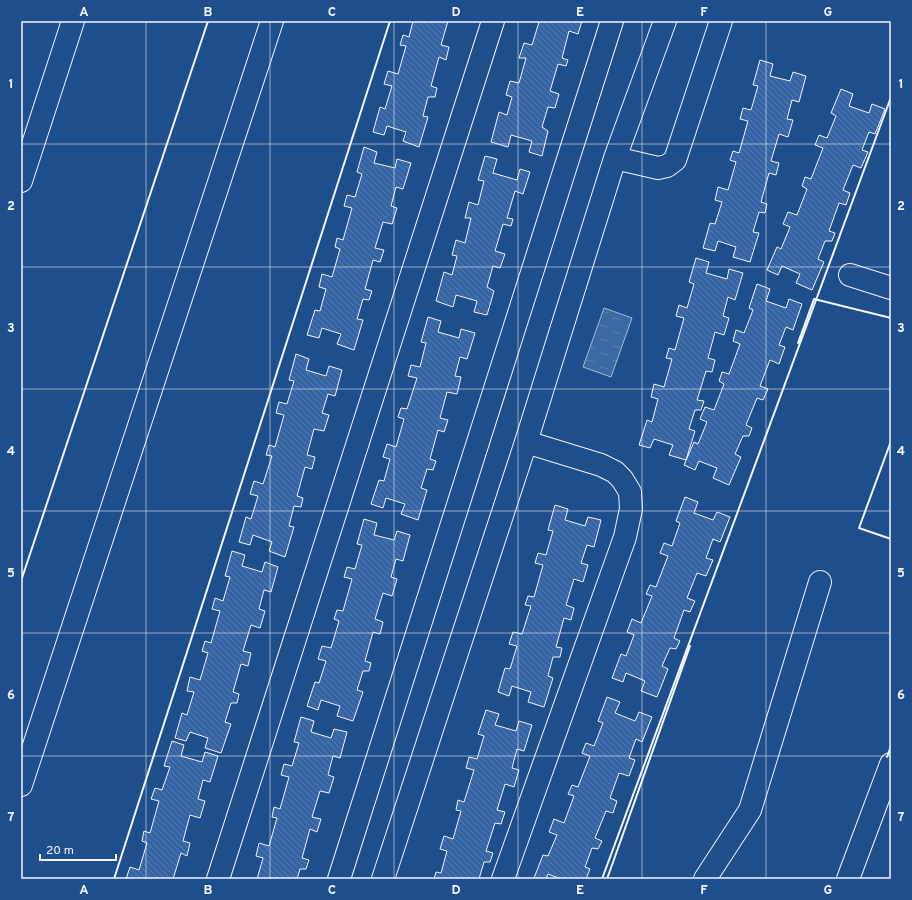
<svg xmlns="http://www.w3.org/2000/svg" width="912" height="900" font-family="Overpass,sans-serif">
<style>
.water{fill:url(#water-ripples);stroke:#a8bbd7}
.building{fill:url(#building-back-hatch);stroke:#f2f6ff}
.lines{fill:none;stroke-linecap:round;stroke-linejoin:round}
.minor-casing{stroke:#f2f6ff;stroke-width:24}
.minor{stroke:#1f4e8c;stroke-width:22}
.wall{stroke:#f2f6ff;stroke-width:2}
.grid{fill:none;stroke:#f2f6ff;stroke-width:1;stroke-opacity:0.55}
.neatline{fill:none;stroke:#f2f6ff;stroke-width:1.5}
.grid-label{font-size:13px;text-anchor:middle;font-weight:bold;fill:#f2f6ff}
</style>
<defs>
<pattern id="water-ripples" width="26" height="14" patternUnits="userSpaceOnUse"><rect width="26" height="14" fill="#3b69a3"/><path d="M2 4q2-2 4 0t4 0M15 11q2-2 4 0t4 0" fill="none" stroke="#587fb1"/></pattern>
<pattern id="building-back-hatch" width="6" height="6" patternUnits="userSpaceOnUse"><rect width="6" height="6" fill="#3563a3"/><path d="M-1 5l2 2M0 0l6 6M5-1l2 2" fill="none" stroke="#537ab1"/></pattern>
</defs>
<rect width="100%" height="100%" fill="#1f4e8c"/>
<!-- water -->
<path class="water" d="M604,308L632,318L611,377L583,367Z"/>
<!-- building -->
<path class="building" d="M413,21H448L441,45L449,47L446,60L439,57L431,86L437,88L435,97H428L423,116L428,117L419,147L403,141L406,132L387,126L384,135L373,132L380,107L385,109L392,86L384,84L388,71L398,74L406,46L400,45L403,35L409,37Z
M537,21H582L578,34L569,31L562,58L568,60L566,66L558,64L550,91L559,94L555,108L548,107L542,127L548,131L542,156L529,152L532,141L511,135L508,147L491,142L499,112L507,115L512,97L506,95L510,81L519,83L526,58H519L524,43L532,45L539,22Z
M760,60L773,64L770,76L790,81L793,72L806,76L799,102L792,100L787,119L793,120L788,137L779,134L771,161L779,163L776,175L769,173L761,202L767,204L765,213L759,212L753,232L759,233L750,262L733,257L736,247L718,241L715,251L703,248L710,223L715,224L722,202L715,200L718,187L728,190L736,162L730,160L733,151L739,153L748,121L740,119L743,108L751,110L758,86L753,85Z
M841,89L853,94L849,106L869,113L872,104L885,109L875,134L869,132L862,150L868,152L861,168L853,165L843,190L850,193L846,205L839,203L829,231L835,233L832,241H825L818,259L824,262L812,290L796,283L800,274L782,266L778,275L767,270L777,247L781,249L790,227L783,224L788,212L797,215L807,189L802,186L805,177L811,179L823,148L815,145L819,135L827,138L836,116L831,113Z
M364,147L377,152L374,163L395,168L397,159L411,163L403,189L396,187L391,206L397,208L392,224L383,222L375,248L384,250L380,262L373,260L365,289L372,291L369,300L363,299L357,319L363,320L354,350L337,344L341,334L322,328L319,338L307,335L315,310L320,311L326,289L319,287L322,274L332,277L340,249L335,247L337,238L343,240L352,208L344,206L347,195L355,197L362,174L357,172Z
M485,156L497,159L493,173L517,180L520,169L530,172L523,194L515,191L507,218L513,219L511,226L503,224L495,251L505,254L500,268L493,266L487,287L494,291L487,315L474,312L477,301L456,295L453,307L436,301L444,272L452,275L457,256L452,255L456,240L465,243L471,218H465L469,202L478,205L484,181L478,180Z
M696,258L709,262L706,273L727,279L729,269L743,273L735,300L728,297L723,316L729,318L724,335L715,332L708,358L715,360L712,372L706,371L697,400L704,401L701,410H695L689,429L695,431L686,460L669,455L673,445L654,439L650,448L639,445L647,420L652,422L658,399L651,397L654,384L664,387L672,359L666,358L669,348L675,350L684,318L676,316L679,305L687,308L694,284L689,282Z
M757,284L770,289L766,301L786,308L789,299L802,304L793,330L786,327L779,345L785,347L779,364L770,360L760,386L768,389L763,400L757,398L746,425L752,428L749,436H743L735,454L741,457L729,485L713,478L717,468L699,461L695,470L684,465L694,442L698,444L707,422L700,419L705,407L714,410L724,384L719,381L722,372L729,374L740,344L733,341L736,330L744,333L753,310L749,308Z
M428,317L441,321L438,332L459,338L461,329L475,333L467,359L460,357L455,376L461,377L457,394L447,392L440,418L448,420L444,432L438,430L430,459L436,461L433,470L427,469L421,488L427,490L418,520L401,514L405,504L386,498L383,508L371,504L379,480L384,481L390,459L383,457L387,444L396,447L404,419L398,417L401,408L407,409L417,378L408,376L411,365L420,367L426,343L421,342Z
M296,354L309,359L306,370L326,376L329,366L342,370L335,396L328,394L322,413L329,415L324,431L314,429L307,455L315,457L312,469L305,467L297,496L303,498L301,507L294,506L289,526L294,527L285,557L269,551L272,542L253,535L250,545L239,542L246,517L251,519L258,496L250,494L254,481L263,484L272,456L266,455L269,445L275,447L284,415L276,413L279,402L287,404L294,381L289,380Z
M685,497L698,502L694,513L713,520L717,512L730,517L720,542L713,539L706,558L713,560L706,576L697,573L687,598L695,601L690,612L684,610L674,638L680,641L676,649L670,648L662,666L668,669L657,697L641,691L645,681L626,673L623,682L612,678L621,654L626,656L634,635L627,632L632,619L641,623L652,596L646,594L650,585L656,587L668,556L660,553L664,543L672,546L680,523L676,521Z
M555,505L568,509L565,520L585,526L588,517L601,520L594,547L587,545L581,563L588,565L583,582L574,579L566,605L574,608L571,620L564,618L556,647L562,648L560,657H553L548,676L553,678L544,707L528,702L531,692L512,686L509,696L498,692L505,668L510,669L517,646L509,644L513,632L522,634L531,606L525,605L528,596L534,597L543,565L535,563L538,553L546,555L553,531L548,530Z
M364,519L377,523L374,535L394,540L397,531L410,535L403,561L396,559L391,577L397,579L392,596L383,593L375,619L383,622L380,634L373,632L365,661L371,663L369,671H363L357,690L363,692L353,721L337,716L340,706L321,700L318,710L307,706L315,682L319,683L326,661L318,659L322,646L331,648L339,621L334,619L337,610L343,611L352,579L344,577L347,567L355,569L362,545L357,544Z
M232,551L245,555L242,566L262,572L265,562L278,567L271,592L264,590L259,609L265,611L260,628L251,625L243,651L251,653L248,666L241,664L233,692L239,694L237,703H231L225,722L231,724L221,753L205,748L208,738L190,732L186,741L175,738L182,713L187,715L194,692L187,691L190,677L200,680L208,653L202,651L205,641L211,643L220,611L212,609L215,598L223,601L230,577L225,576Z
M607,697L620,702L615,713L635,721L639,712L652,717L642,742L636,739L629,758L635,760L629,776L619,773L610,798L617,801L613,813L606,811L595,838L602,841L598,849L592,848L585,867L590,869L586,879H561L548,874L546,879H536L534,878L543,855L548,856L557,835L549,832L554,819L564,823L574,796L568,794L572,785L578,787L590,756L582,753L586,743L594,746L603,723L598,721Z
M486,710L499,714L495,725L516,731L519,721L532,725L524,751L517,749L512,768L519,770L514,787L505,784L497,810L505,812L501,824L495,823L486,851L493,853L490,862H484L479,879H434L436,872L441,873L447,851L440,849L444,836L453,839L461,811L456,810L458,800L464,802L474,770L466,768L469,757L477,759L484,736L478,734Z
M301,717L314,721L311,732L331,738L334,729L347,732L340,758L333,756L328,775L334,777L329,793L320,791L312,817L321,819L317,832L310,829L302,858L309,860L306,869H300L297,879H257L263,858L256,856L259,843L269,846L277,818L272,817L274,807L280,809L289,777L281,775L284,764L292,766L299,743L294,742Z
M172,741L184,745L181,756L202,762L205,752L218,756L210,782L203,780L198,799L205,801L200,818L190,815L183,841L190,843L187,856L181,853L173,879H126L130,867L139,870L147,843L142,841L144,831L150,833L159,801L151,799L155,788L162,790L170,767L164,766Z"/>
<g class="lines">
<defs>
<path id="minor" d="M615,158L658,168L667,166L675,160L721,21
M21,181L73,21
M850,275L891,288
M21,785L272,21
M218,879L493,21
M339,879L612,21
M383,879L526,442L615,158L665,21
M503,879L625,537L631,509L630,492L622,479L615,472L601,465L526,442
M705,879L750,810L820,582
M848,879L891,764"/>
</defs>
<!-- minor casing -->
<use href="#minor" class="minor-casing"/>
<!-- minor -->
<use href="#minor" class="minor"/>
<!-- wall -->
<path class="wall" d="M798,343L814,299L891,318
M891,441L859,528L891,539
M21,581L208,21
M887,757L891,746
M114,879L390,21
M602,879L891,97
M607,879L690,646"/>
</g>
<!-- grid -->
<path class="grid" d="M146,21V879M270,21V879M394,21V879M518,21V879M642,21V879M766,21V879M21,144H891M21,267H891M21,389H891M21,511H891M21,633H891M21,756H891"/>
<!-- border -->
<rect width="912" height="900" fill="none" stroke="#1f4e8c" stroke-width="44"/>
<!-- scale -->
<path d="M40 854v6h76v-6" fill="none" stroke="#f2f6ff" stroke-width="2"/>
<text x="46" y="854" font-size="12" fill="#f2f6ff" stroke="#1f4e8c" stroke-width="3" paint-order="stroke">20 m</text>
<rect x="22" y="22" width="868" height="856" class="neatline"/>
<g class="grid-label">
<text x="84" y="16">A</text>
<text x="208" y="16">B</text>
<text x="332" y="16">C</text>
<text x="456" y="16">D</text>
<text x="580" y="16">E</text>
<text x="704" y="16">F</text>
<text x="828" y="16">G</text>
<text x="11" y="88">1</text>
<text x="901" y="88">1</text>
<text x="11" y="210">2</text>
<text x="901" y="210">2</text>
<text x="11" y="332">3</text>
<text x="901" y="332">3</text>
<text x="11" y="455">4</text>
<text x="901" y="455">4</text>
<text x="11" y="577">5</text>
<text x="901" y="577">5</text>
<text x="11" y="699">6</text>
<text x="901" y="699">6</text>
<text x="11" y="821">7</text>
<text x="901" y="821">7</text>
<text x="84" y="894">A</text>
<text x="208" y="894">B</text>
<text x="332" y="894">C</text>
<text x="456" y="894">D</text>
<text x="580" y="894">E</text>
<text x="704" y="894">F</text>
<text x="828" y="894">G</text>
</g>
</svg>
